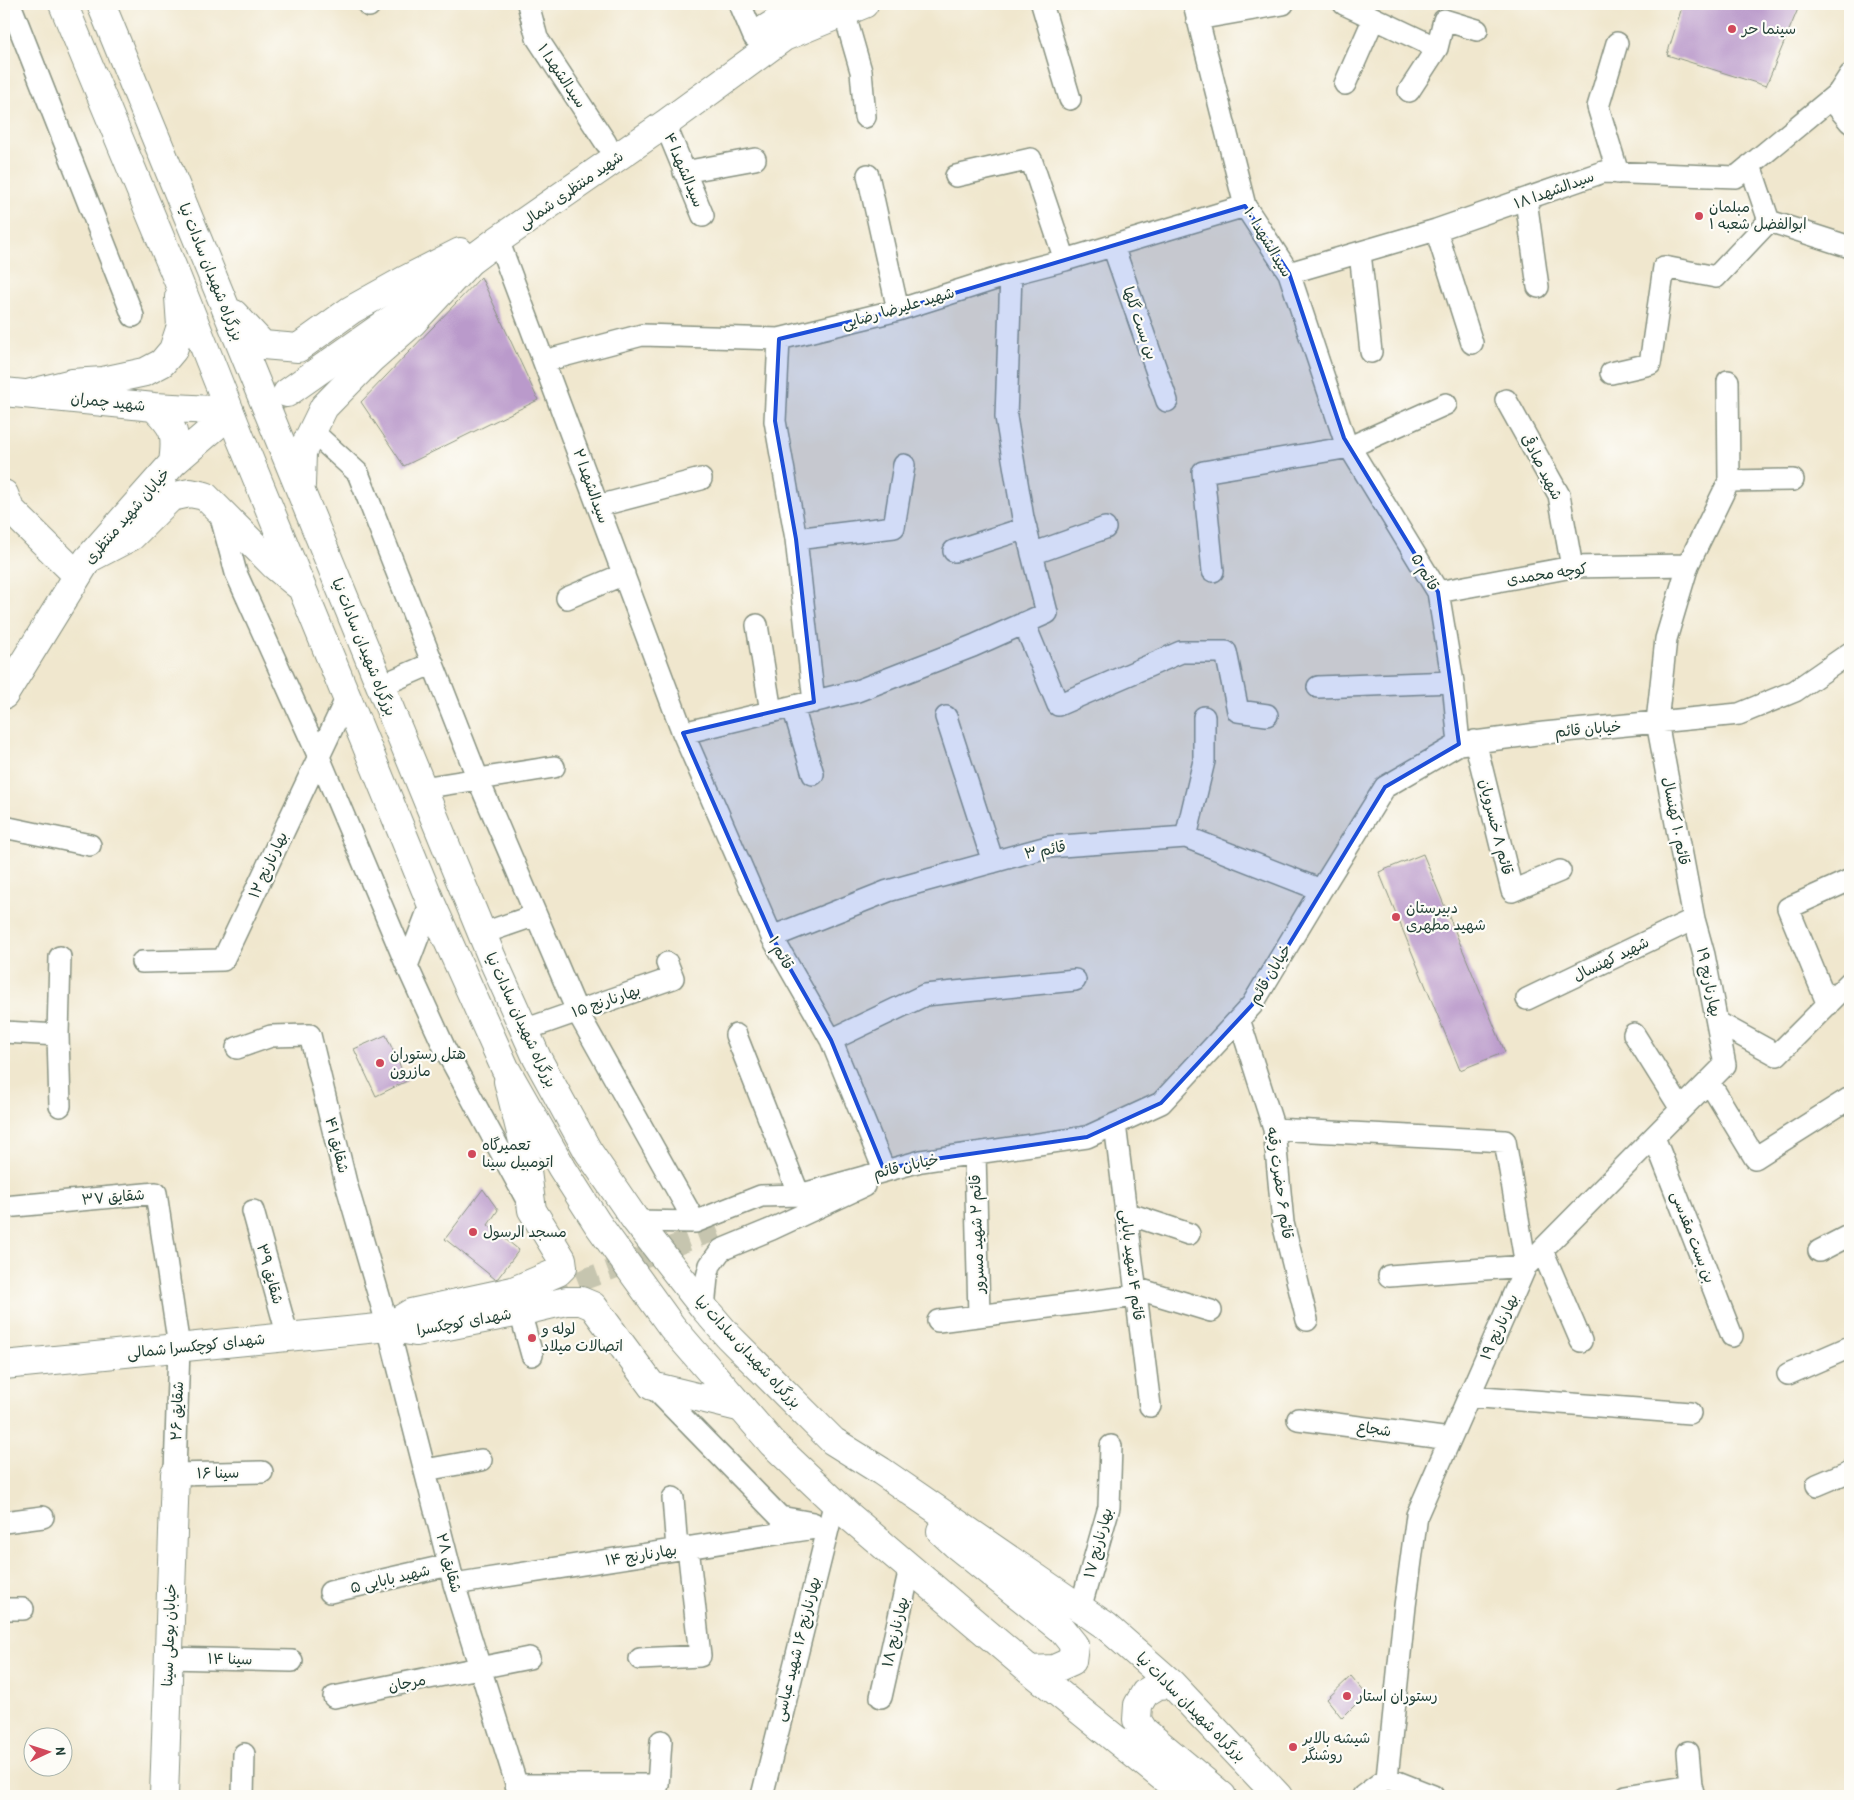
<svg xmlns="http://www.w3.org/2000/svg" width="1854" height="1800" font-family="'Patrick Hand','Playpen Sans Arabic',sans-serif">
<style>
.building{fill:#ba9acb}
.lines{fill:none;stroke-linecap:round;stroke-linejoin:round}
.minor-tunnel{stroke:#c6c5af;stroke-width:21;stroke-dasharray:21 11;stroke-linecap:butt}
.major-tunnel{stroke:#c6c5af;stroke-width:28;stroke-dasharray:28 14;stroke-linecap:butt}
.minor-casing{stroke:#889281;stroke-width:24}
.major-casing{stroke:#889281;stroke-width:30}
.highway-casing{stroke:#889281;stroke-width:30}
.minor{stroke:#fff;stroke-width:21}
.major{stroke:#fff;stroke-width:28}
.highway{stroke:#fff;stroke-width:28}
.marked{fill:#1d4ed8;fill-opacity:0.2;stroke:#1d4ed8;stroke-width:4;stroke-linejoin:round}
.poi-dot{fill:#d1495b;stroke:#fdfcf7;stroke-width:2}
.labels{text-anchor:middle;stroke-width:4.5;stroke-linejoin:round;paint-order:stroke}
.poi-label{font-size:15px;fill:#1f3d34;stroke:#fdfcf7;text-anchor:start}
.street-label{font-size:15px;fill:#1f3d34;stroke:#fdfcf7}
</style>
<rect width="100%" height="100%" fill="#fdfcf7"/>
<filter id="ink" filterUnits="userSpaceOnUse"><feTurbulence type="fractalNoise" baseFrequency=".02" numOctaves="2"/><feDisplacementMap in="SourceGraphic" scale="10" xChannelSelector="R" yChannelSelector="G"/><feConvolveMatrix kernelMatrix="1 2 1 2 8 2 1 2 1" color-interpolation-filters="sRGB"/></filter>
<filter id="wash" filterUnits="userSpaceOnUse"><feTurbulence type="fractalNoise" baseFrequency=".0096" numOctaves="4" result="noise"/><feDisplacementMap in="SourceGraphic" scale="20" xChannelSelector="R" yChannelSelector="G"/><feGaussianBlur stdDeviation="1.12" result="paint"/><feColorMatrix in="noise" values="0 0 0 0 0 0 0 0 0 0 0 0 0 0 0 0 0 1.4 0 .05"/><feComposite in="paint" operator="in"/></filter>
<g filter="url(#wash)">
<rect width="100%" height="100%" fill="#f0e7ce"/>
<g id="blocks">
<!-- building -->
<path class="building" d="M1683,4H1800L1766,86L1667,55Z
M481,277L538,400L404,466L361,402Z
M1423,854L1505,1052L1460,1070L1379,872Z
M386,1035L407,1081L376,1096L354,1049Z
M483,1189L498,1210L488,1225L519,1250L498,1278L495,1279L445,1239Z
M1351,1676L1366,1694L1342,1718L1327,1699Z"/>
</g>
</g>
<g filter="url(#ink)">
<use href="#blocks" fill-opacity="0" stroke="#889281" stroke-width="1"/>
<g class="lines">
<!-- minor-tunnel -->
<path class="minor-tunnel" d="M548,1293L727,1226"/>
<!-- major-tunnel -->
<path class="major-tunnel" d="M217,425L286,393"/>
<defs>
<path id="minor" d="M10,4L133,316
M368,4L369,6
M528,4L537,38L606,143
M740,4L754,37
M1042,4L1070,99
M1194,4L1245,206L1289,273L1344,438L1438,592L1453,682L1459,744
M1344,4L1437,48L1444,20L1477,30
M844,12L861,71L865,117
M1197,19L1283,4
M1617,43L1598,107L1618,173
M1345,84L1374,18
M1409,91L1437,48
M1831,99L1850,122
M665,124L703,216
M684,172L755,159
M868,175L898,310
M956,176L1031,159L1065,260
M1526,200L1538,287
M1769,221L1850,247
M1436,230L1472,343
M498,240L683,733L772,937L831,1040L884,1170
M1113,246L1167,401
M1360,253L1371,352
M1289,273L1436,230L1603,172L1736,177L1839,92L1850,75
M779,339L775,421L796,539L814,702
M544,361L642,335L779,339L898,310L1011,274L1065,260L1245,206
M1611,373L1650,364L1664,267L1716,277L1769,221L1750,165
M1506,400L1559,495L1572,567
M312,431L358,473L478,779L577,1011L695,1222
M1729,481L1793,480
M598,506L701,479
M219,510L236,573L319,757L407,966L445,1049L528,1202
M796,539L894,527L904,465
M954,551L1026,528
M1032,554L1105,528
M1213,571L1203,472L1350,447L1446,404
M1438,592L1572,567L1688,565
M567,598L624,574
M1024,623L1058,705L1181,652H1226L1238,711L1267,715
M757,625L771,712
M380,686L433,663
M1318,687L1453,682
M793,707L813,774
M946,717L993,862
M683,733L857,691L973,646L1047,613L1023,518L1006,417L1011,274
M1475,741L1512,891L1560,871
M422,788L554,767
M4,827L90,845
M1186,837L1204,761V717
M481,934L536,915
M772,937L888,891L1047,847L1186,837L1321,890
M142,962L223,960L347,697
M407,966L431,903
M1527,999L1694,919
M1828,1005L1788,908L1850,880
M1239,1019L1274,1129L1283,1223L1307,1320
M1717,1022L1777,1055L1850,982
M524,1030L673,978L667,963
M4,1032L58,1035
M1634,1034L1681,1109
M736,1035L799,1195
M831,1040L925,995L1075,980
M237,1048L271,1036L310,1035L346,1183L388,1327L454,1584L520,1796
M1709,1082L1755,1158L1850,1098
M60,1106L58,1035L60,957
M1115,1124L1150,1406
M1274,1129L1505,1141L1526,1266L1389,1276
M1654,1137L1732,1336
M975,1153L979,1316
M4,1207L156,1193L179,1347L175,1474L262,1472
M253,1211L288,1337
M1126,1213L1189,1234
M636,1221L695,1222L761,1196L799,1195L921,1161L1087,1137L1161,1103L1252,1005L1321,890L1385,787L1459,744L1544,733L1739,714L1795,691L1850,653
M1542,1250L1581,1341
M1819,1251L1850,1235
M1135,1288L1211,1311
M704,1308L707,1277L710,1265L721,1250L772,1229L864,1186
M938,1321L1136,1296
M532,1355L520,1312L532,1303
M1788,1374L1850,1347
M652,1386L780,1517L813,1523
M1469,1396L1690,1413
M1298,1419L1450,1439
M425,1470L481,1460
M1817,1485L1850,1471
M673,1498L677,1549
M4,1522L43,1517
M454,1584L828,1526
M330,1592L449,1565
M4,1609H23
M1080,1609L1109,1507L1111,1446
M168,1658L292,1661
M640,1659L700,1656L688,1547
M334,1697L529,1658
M881,1697L910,1568
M1688,1752L1691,1785
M1387,1778L1433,1796
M516,1785H658L661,1741
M243,1796L244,1754
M762,1796L832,1513
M1363,1796L1387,1778L1405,1606L1417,1515L1526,1266L1725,1065L1704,955L1694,919L1657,722L1666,639L1688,565L1729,481L1728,381
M1626,1796L1691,1785L1694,1796"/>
<path id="major" d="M758,34L794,11L811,4
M4,392L154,407L212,410
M287,393L395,317L498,240L665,124L784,37L864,4
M154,407C175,428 177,433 173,463
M4,494L10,509L77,575
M4,695L88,559L173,463L217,425
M388,1327L411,1313L513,1291L558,1272L563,1267L562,1259L532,1210L523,1141L508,1081
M4,1365L388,1327L416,1332L520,1312L566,1301H581L593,1306L652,1386L742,1408
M164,1796L175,1474"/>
<path id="highway" d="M63,4L177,278L240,437L431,903L505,1068L562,1168L597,1223L672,1327L772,1443L849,1516L1030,1670L1186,1796
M101,4L492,958L537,1058L588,1151L636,1221L704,1308L729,1337L833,1441L881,1471L1106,1626L1172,1684L1278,1796
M234,314L263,345L298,348L351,310L405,280L460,252
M27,394L72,383L103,381L145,372L162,363L173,350L181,326L179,297
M301,485L302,452L324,407L371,359L412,323L467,264
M88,559L132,536L171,497L190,493L205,496L275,566L298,585
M941,1531L955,1544L1062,1630L1074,1645L1072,1661L1054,1669L1030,1670
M1172,1684L1158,1685L1145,1693L1138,1705L1137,1720L1144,1731L1222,1796"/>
</defs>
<!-- minor casing -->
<use href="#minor" class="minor-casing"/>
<!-- major casing -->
<use href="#major" class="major-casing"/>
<!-- highway casing -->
<use href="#highway" class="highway-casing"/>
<!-- minor -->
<use href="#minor" class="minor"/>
<!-- major -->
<use href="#major" class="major"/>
<!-- highway -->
<use href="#highway" class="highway"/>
</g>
</g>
<!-- marked area -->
<path class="marked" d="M1245,206L1289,273L1344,438L1438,592L1459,744L1385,787L1252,1005L1161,1103L1087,1137L921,1161L884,1170L831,1040L772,937L683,733L814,702L796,539L775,421L779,339L898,310Z"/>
<!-- markers -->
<g class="poi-dot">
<circle cx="1732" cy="29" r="5"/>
<circle cx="1699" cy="216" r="5"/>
<circle cx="1396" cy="917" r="5"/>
<circle cx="380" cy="1063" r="5"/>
<circle cx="472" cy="1154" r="5"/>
<circle cx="473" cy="1232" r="5"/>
<circle cx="532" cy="1338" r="5"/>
<circle cx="1347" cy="1696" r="5"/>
<circle cx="1293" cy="1747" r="5"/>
</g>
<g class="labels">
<!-- poi labels -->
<g class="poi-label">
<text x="1742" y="34">سینما حر</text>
<text x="1709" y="212">مبلمان<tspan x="1709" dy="17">ابوالفضل شعبه ۱</tspan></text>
<text x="1406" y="913">دبیرستان<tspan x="1406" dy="17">شهید مطهری</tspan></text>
<text x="390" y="1059">هتل رستوران<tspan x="390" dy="17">مازرون</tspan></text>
<text x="482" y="1150">تعمیرگاه<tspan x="482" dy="17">اتومبیل سینا</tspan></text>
<text x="483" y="1237">مسجد الرسول</text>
<text x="542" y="1334">لوله و<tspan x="542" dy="17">اتصالات میلاد</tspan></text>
<text x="1357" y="1701">رستوران استار</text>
<text x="1303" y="1743">شیشه بالابر<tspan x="1303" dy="17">روشنگر</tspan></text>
</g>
<!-- street labels -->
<g class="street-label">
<text transform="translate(562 76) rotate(56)" y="5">سیدالشهدا ۱</text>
<text transform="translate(684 170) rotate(67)" y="5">سیدالشهدا ۴</text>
<text transform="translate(571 190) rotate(-35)" y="5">شهید منتظری شمالی</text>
<text transform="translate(1554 190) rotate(-20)" y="5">سیدالشهدا ۱۸</text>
<text transform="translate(1268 242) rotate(59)" y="5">سیدالشهدا ۱۰</text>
<text transform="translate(211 272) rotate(68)" y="5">بزرگراه شهیدان سادات نیا</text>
<text transform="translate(898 308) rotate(-16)" y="5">شهید علیرضا رضایی</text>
<text transform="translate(1140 323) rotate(71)" y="5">بن بست گلها</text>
<text transform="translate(108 402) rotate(6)" y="5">شهید چمران</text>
<text transform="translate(1542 467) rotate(63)" y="5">شهید صادقی</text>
<text transform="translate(591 486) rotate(70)" y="5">سیدالشهدا ۲</text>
<text transform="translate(127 516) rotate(-49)" y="5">خیابان شهید منتظری</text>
<text transform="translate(1425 572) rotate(60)" y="5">قائم ۵</text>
<text transform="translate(1547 574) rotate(-8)" y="5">کوچه محمدی</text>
<text transform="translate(364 647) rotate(68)" y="5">بزرگراه شهیدان سادات نیا</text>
<text transform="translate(1588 729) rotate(-5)" y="5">خیابان قائم</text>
<text transform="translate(1676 821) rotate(79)" y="5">قائم ۱۰ کهنسال</text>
<text transform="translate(1496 827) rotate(76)" y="5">قائم ۸ خسرویان</text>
<text transform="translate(1045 850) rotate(-11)" y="5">قائم ۳</text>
<text transform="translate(268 865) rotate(-65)" y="5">بهارنارنج ۱۲</text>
<text transform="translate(781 953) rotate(61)" y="5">قائم ۱</text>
<text transform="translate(1611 959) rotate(-26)" y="5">شهید کهنسال</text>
<text transform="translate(1270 974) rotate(-59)" y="5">خیابان قائم</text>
<text transform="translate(1709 982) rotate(78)" y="5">بهارنارنج ۱۹</text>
<text transform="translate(606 1001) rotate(-19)" y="5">بهارنارنج ۱۵</text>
<text transform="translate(521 1020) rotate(65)" y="5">بزرگراه شهیدان سادات نیا</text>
<text transform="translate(337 1145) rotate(76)" y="5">شقایق ۴۱</text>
<text transform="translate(906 1166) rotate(-13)" y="5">خیابان قائم</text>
<text transform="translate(1280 1183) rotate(82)" y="5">قائم ۶ حضرت رقیه</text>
<text transform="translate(113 1197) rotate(-5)" y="5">شقایق ۳۷</text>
<text transform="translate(977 1234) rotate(-92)" y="5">قائم ۲ شهید مسرور</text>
<text transform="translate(1693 1237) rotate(69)" y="5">بن بست مقدسی</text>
<text transform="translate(1132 1265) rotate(83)" y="5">قائم ۴ شهید بابایی</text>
<text transform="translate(270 1274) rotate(74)" y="5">شقایق ۳۹</text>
<text transform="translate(464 1322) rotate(-10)" y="5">شهدای کوچکسرا</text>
<text transform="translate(1499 1327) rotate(-66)" y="5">بهارنارنج ۱۹</text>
<text transform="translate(196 1346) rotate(-6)" y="5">شهدای کوچکسرا شمالی</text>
<text transform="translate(748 1352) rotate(47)" y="5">بزرگراه شهیدان سادات نیا</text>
<text transform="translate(177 1411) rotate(-88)" y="5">شقایق ۲۶</text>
<text transform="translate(1374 1429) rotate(8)" y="5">شجاع</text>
<text transform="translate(218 1473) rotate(-1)" y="5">سینا ۱۶</text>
<text transform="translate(1098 1543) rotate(-75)" y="5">بهارنارنج ۱۷</text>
<text transform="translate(641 1555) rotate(-9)" y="5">بهارنارنج ۱۴</text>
<text transform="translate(449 1563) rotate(75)" y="5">شقایق ۲۸</text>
<text transform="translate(390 1579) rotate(-13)" y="5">شهید بابایی ۵</text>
<text transform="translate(895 1632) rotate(-77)" y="5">بهارنارنج ۱۸</text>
<text transform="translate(169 1635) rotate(-88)" y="5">خیابان بوعلی سینا</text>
<text transform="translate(797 1649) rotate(-76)" y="5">بهارنارنج ۱۶ شهید عباسی</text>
<text transform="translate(230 1659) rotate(1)" y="5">سینا ۱۴</text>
<text transform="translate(407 1683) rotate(-11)" y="5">مرجان</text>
<text transform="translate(1191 1707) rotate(45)" y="5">بزرگراه شهیدان سادات نیا</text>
</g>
</g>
<!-- margin -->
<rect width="1854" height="1800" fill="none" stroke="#fdfcf7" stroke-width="20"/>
<!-- north arrow -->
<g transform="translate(48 1752) rotate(86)"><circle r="24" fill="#fdfcf7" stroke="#a4b0a9"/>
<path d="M0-4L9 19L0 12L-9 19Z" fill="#d1495b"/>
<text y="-8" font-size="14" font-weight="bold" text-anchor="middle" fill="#1f3d34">N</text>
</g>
</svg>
